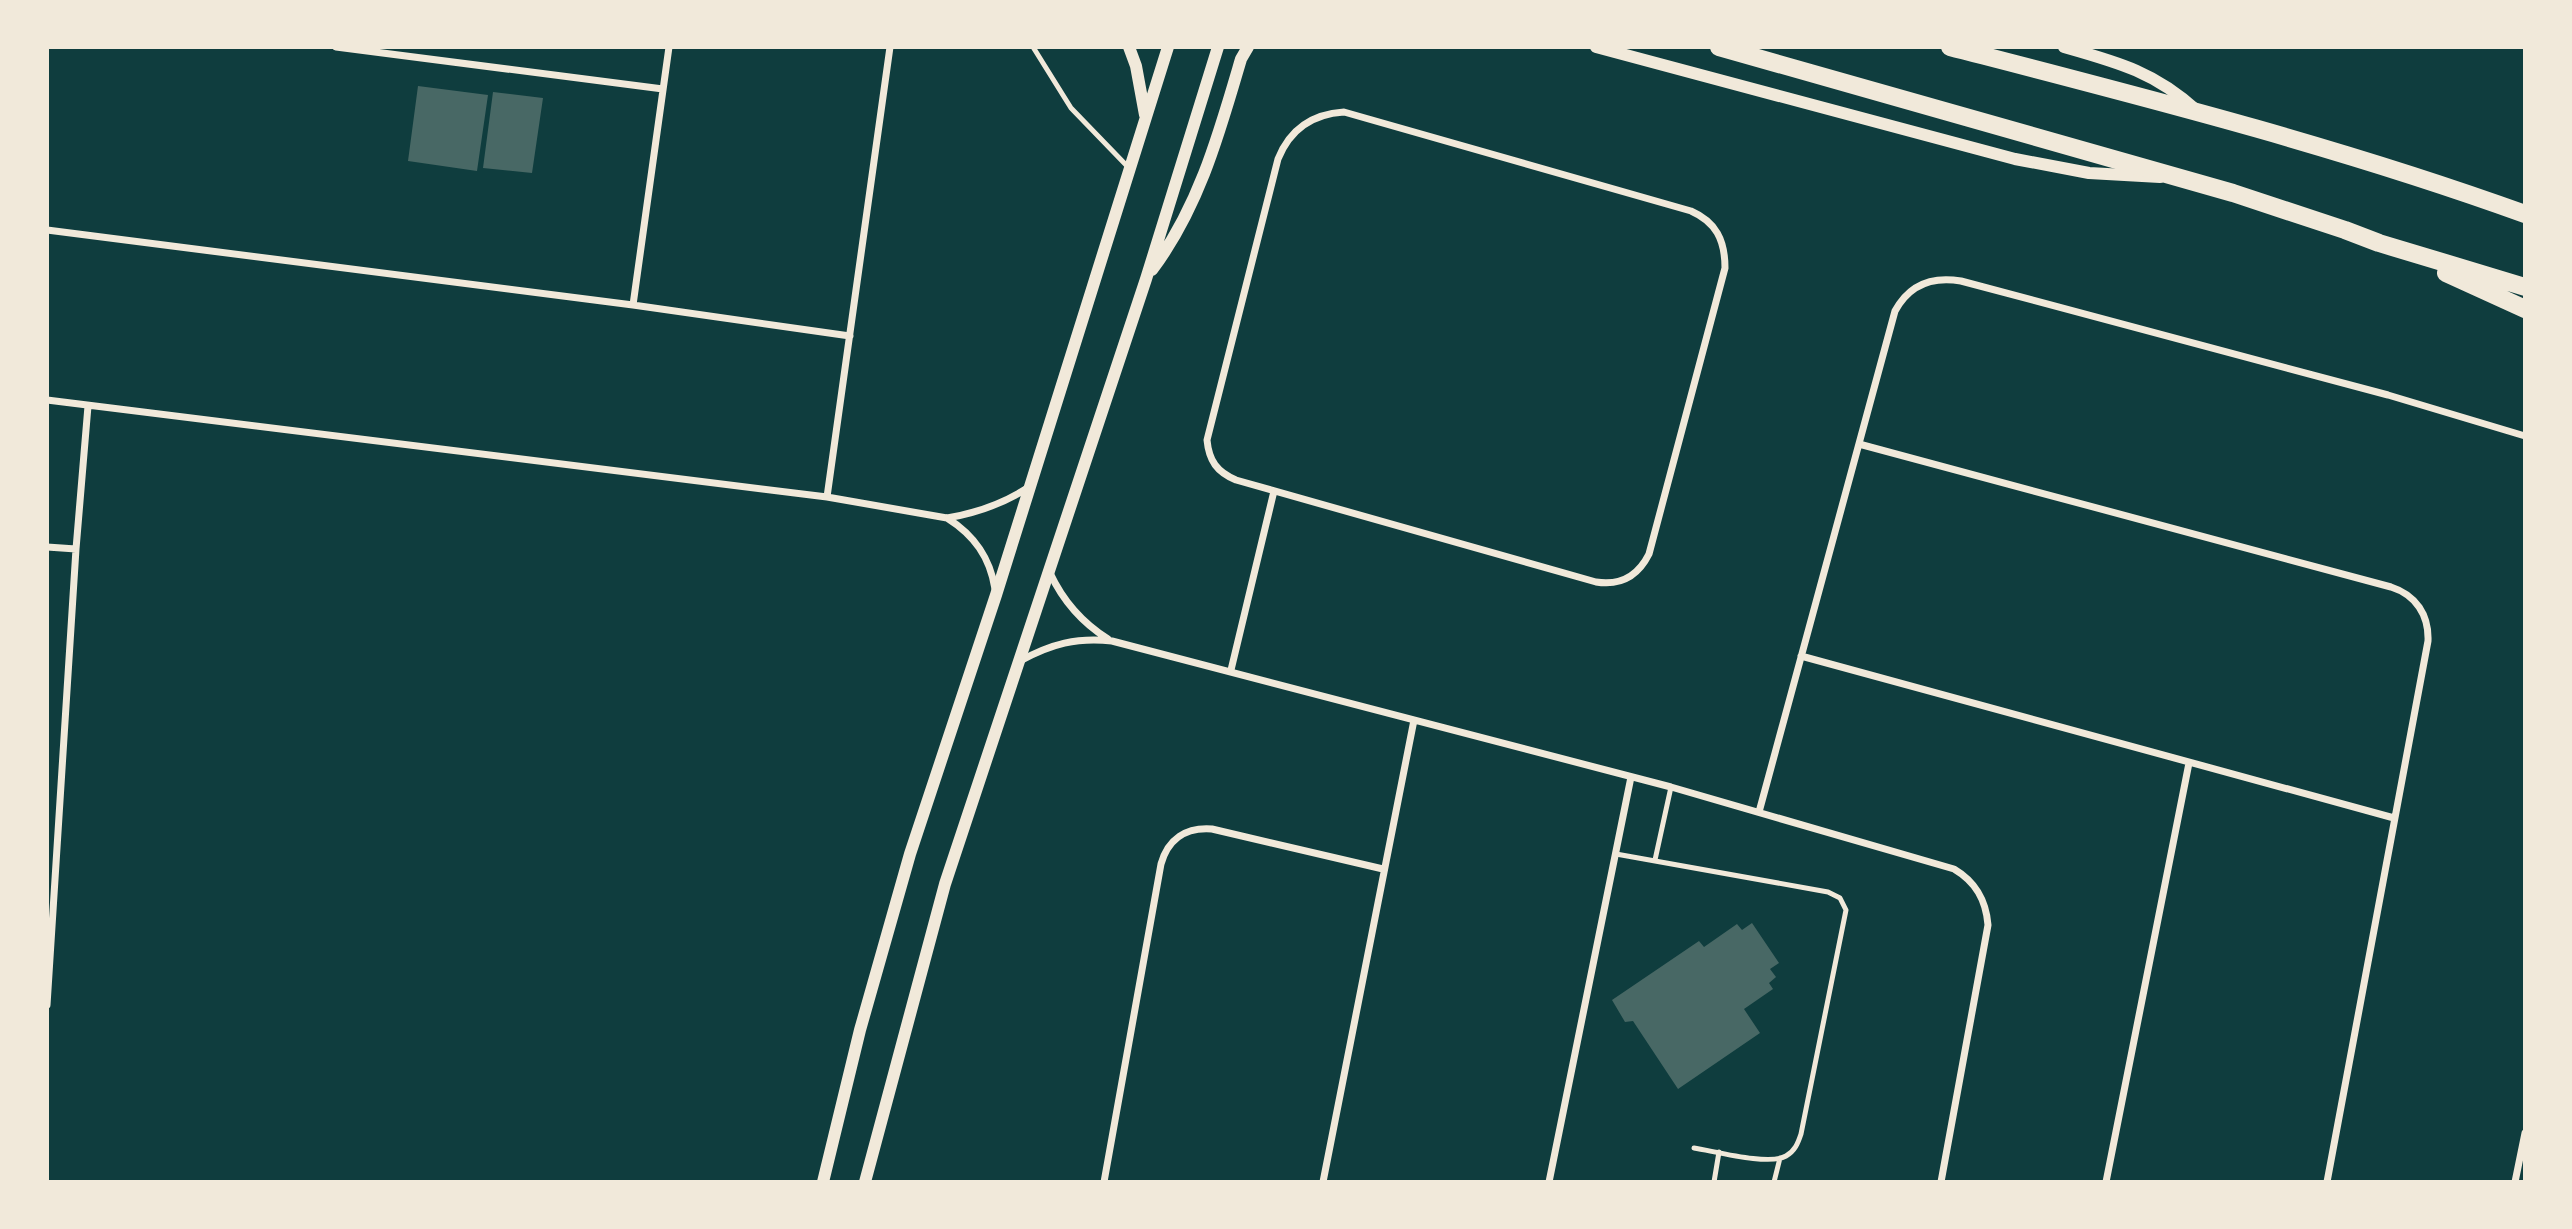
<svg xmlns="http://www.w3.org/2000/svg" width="2572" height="1229" font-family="'Nunito Sans',sans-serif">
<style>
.building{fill:#486865}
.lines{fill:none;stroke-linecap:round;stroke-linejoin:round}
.service{stroke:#f1e9da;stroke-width:5}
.minor{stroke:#f1e9da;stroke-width:7}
.tertiary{stroke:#f1e9da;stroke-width:12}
.primary{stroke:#f1e9da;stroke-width:18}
</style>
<rect width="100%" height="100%" fill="#0f3d3e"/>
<!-- building -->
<path class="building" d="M418,86L488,95L477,171L408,161Z
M493,92L543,98L532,173L483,168Z
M1752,923L1779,963L1770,969L1776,977L1769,983L1773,989L1744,1009L1760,1033L1678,1089L1633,1021L1625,1022L1612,1000L1699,941L1704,947L1737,924L1742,930Z"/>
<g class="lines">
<!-- service -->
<path class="service" d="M1033,47L1071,108L1128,167
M1616,854L1828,892L1840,898L1846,910L1801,1134C1798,1143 1795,1151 1786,1156C1769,1166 1714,1151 1694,1148
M1655,860L1671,787
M1714,1182L1719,1152
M1774,1182L1780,1158"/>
<!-- minor -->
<path class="minor" d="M336,47L663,89
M1344,112L1691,211C1716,222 1725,240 1725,268L1649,554C1638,576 1621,586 1596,582L1236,480C1217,472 1209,461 1207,440L1278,159C1290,129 1312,114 1344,112Z
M47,230L633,305L850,336
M633,305L669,47
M47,400L827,497L947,518C977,513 1003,504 1029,487
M1859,444L2391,587C2416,595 2429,615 2428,641L2327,1182
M827,497L890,47
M947,518C974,535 990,557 995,589
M47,547L76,549
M1050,573C1063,601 1081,622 1108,639
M1801,656L2394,818
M1020,661C1051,644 1077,637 1112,641L1671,787L1954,869C1976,882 1986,900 1988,925L1941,1182
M1231,670L1274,491
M1759,812L1895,311C1909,285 1932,276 1961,281L2388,395L2525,436
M47,1005L76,549L88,406
M1104,1182L1161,864C1168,839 1186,827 1212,829L1383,869
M1323,1182L1414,720
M1549,1182L1631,777
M2106,1182L2189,763
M2515,1182L2525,1133"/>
<!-- tertiary -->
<path class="tertiary" d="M1129,47L1136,66L1145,115
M1596,47L2015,159L2089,173L2160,177
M2064,47C2117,62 2155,72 2196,110
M1152,270C1199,207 1219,134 1241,59L1248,47
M823,1182L860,1030L910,854L996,595L1168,47
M865,1182L945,884L1146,279L1218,47"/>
<!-- primary -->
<path class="primary" d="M1719,47L2233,193L2345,230L2379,243L2525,287
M1950,47C2143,97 2337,146 2525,214
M2446,273L2525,309"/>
</g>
<!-- border -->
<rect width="2572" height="1229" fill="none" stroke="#f1e9da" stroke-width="98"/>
</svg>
